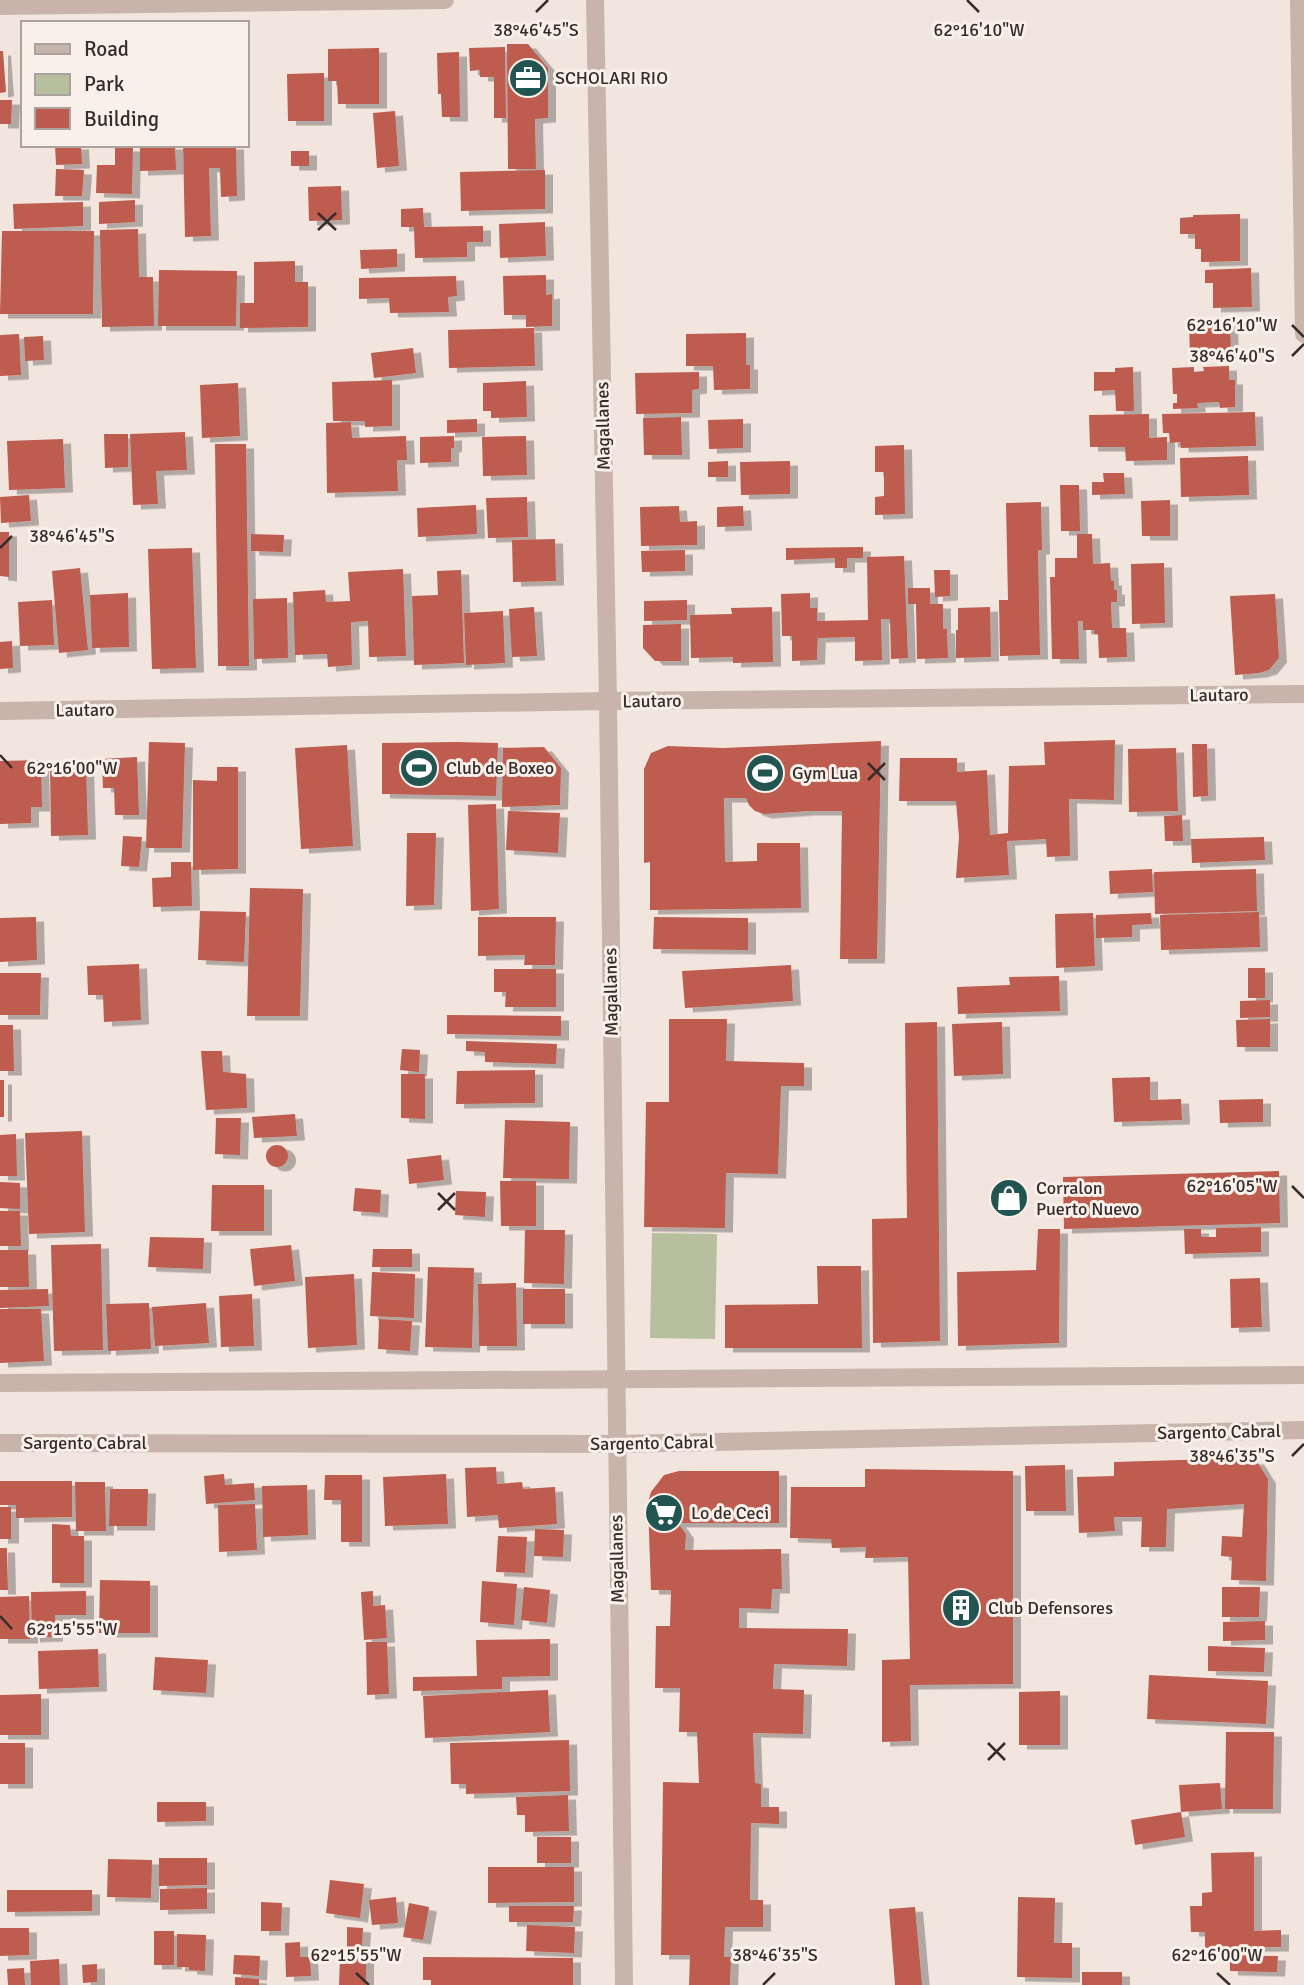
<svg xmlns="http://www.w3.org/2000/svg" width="1304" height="1985" font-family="Signika,sans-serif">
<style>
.green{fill:#b8bf9f}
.building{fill:#bd5b50;filter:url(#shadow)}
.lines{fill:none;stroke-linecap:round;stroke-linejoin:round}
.minor{stroke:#c8b4ab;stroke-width:18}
.tertiary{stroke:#c8b4ab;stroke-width:18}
.ticks{fill:none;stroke:#362c29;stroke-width:2.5}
.labels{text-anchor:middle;stroke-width:6;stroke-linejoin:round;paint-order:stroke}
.poi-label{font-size:18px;fill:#362c29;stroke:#f9f0ea;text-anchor:start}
.street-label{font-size:18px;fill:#362c29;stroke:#f9f0ea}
.ticks-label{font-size:18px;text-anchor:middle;fill:#362c29;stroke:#f9f0ea;stroke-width:6;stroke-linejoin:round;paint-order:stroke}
</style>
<defs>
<filter id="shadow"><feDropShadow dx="8" dy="4.5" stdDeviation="0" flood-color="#0004"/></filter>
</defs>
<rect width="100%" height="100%" fill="#f1e5de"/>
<!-- green -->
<path class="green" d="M652,1233L717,1234L715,1339L650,1338Z"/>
<!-- building -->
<path class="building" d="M507,44H528L548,68V118L535,119L536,169H508Z
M505,47L506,118H494V77H480V70L470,71L469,48Z
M379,48V104H338L337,81H328V49Z
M0,51H3L6,92L0,93Z
M459,52L460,117H442L441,94H438L437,53Z
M324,73V121H288L287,74Z
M0,100H12L11,124H0Z
M395,111L399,166L377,168L373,113Z
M55,145H81L82,164L56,165Z
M140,145H175L176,170L140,171Z
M183,145H236L237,196L221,197L220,168H209L211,236L185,237Z
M115,147H133L132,194L96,193L97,165H115Z
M291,151H309V166H291Z
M56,169L84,170L82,196H55Z
M545,170V209L461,211L460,172Z
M341,186L342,220L309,221L308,187Z
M135,200V222L99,224V202Z
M83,202V226L14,229L13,204Z
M423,208L424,227L483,226V242H467V257L415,258L414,227H401V209Z
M1240,214V261L1201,262V249H1195V234H1180V218L1193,217V215Z
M545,222L546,256L500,258L499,224Z
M138,229L139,277H153L154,326L102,327L100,230Z
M2,231H94L93,314H0Z
M397,249V267L361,269L360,250Z
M295,261V282H308V327L240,328V303H254V262Z
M1251,268L1252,307L1213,308V283H1205V270Z
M159,270L237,271L236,326H158Z
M546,275V295L552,294V326L526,327V315H504L503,276Z
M456,276L457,296L448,297L449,312L390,313L389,298L359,299V278Z
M1230,322L1231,354L1190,355L1189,324Z
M534,328L535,366L449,368L448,330Z
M746,333V365H750V389L714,390L713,366H686V334Z
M19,334L21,375L0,376V335Z
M43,336L44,360L25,361L24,337Z
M413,348L416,373L374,378L371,353Z
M1229,366V380H1235V407L1220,408L1219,402L1197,403L1198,408L1173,409V403H1177V394H1173L1172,368L1194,367V372L1204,371L1203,367Z
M1133,367L1134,411H1116L1115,390L1094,391V372H1115V368Z
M699,372V389L692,390V413L636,414L635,373Z
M392,380V426L365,427V421H333L332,382Z
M526,381L527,417L491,418V411H483V383Z
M238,383L240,436L202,438L200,385Z
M1255,412L1256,446L1181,448L1180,442L1170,443L1169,433H1163L1162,414Z
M1149,414V438L1167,437V460L1126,461L1125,447H1090L1089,415Z
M681,417L682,455H644L643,418Z
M477,419V432L447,433V420Z
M743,419V448L709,449L708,420Z
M351,422L352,438L406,436L407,460H397L398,491L327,493L326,423Z
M185,432L187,470L156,471L158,504L133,505L130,434Z
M104,434H128V467L105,468Z
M454,436V448H451V462L420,463V437Z
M526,436L527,475L483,476L482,437Z
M63,439L65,488L9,490L7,441Z
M215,444H246L249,666H218Z
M904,445L905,514L875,515V497L884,496V472H875V446Z
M1248,456L1249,495L1181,497L1180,458Z
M728,461V477H708V462Z
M790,461V494L741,495L740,462Z
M1103,473H1124L1125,494L1092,495V482H1104Z
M1060,485H1079L1080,531H1061Z
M29,495L31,521L1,523L0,497Z
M527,497L528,537L488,538L486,498Z
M1170,500V536H1142L1141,501Z
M1041,502L1042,550H1038L1040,655L1000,656L999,600H1008L1006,503Z
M476,505L477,534L418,537L417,508Z
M679,506L680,522L697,521V545L641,546L640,507Z
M743,506L744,526L717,527V507Z
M0,532H9V577L0,576Z
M251,534L284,535L283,552L251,551Z
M1077,534H1092L1093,564L1110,563L1111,581H1114V590H1117V602H1111L1112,628H1126L1127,657L1099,658L1098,634H1094V630H1083V621H1078L1079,659H1052L1050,577H1055V558H1077Z
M555,539L556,581L513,582L512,540Z
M863,547V558H847V568H835V558L786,560V548Z
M192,548L196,668L152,669L148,549Z
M685,550V571L642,572L641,551Z
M904,556L908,658L891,659L890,619H881L882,660L855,661V637L818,638V628L817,660L792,661V636H782L781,594L810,593V608H817V621L868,620L867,557Z
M1164,563L1165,623L1132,624L1131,564Z
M80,568L88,650L59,653L52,571Z
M403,569L406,656L369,657L368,621L351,622L352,665L328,667L327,654L295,655L293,592L325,590L326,602L350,601L348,572Z
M461,570L464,663L414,665L412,596L438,595L437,571Z
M934,570H950V596L935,597Z
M908,588H930V604H943V629H947L948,658L917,659L916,604H908Z
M128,593L129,647L92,648L90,595Z
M1275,594L1279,658L1269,670L1259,673L1235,675L1230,596Z
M287,598L288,658L254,659L253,599Z
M52,600L54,645L20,646L18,602Z
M687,600V620L644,621V601Z
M534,607L537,656L512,657L509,609Z
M772,607L773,662L733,663V657L691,658L690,615L732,614L731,608Z
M990,607L991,657L956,658V630H958V608Z
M503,611L505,663L466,665L464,613Z
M681,624V661H655L643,648V625Z
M12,641L13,668L0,669V642Z
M1115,740L1114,800L1069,799L1070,856L1047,857L1046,839L1007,841L1009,875L956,878L959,837L956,801H899L900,758H957V772L987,770L990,835L1008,833L1009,766L1045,765L1044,742Z
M881,741L877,959H840L842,811H808L764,814L755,811L749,805L746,798H724L725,862L757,861V843H800L801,908L650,910V862L644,863V769L651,753L668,746L723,748Z
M149,742L185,743L182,848H146Z
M457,742L498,743L496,796L382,794V743Z
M1192,744H1207L1208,796L1193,797Z
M347,745L353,846L301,849L295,748Z
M544,747L561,768L560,805L502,807L503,748Z
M1176,748L1178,811L1129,812L1128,749Z
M137,757L139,815H115L114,788H103L102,759Z
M41,760L42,807H31V823L0,824V761Z
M86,766L88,835L51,836L50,767Z
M217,767H238V869L193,870V780L217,781Z
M496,804L499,909L471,911L468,805Z
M508,811L560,813L558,853L506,850Z
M1182,815L1183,841H1165L1164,816Z
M407,833H436L434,905L406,906Z
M123,836L142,837L139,867L121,866Z
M1264,837L1265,860L1192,863L1191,839Z
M171,862H191L192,906L153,907L152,878L171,877Z
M1152,869L1153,892L1110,894L1109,871Z
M1256,869L1257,911L1155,914L1154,872Z
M250,888L303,889L300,1016H247Z
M200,911L246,912L244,962L198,960Z
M1259,912L1260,947L1161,950L1160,915Z
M1093,913L1095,966L1056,968L1055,914Z
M1151,913L1152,924L1132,925V937L1096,938V915Z
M36,917L37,960L0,962V918Z
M478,917H556L555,965H524L525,955L478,956Z
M654,917L748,918V950L653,949Z
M139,964L141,1020L104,1022L103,995H88L87,966Z
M791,965L793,1001L685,1008L682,971Z
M1248,968H1265V998H1248Z
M494,969H556V1007H505L506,992H494Z
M0,973H41L40,1015H0Z
M1059,976L1060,1011L958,1014L957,987L1010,985L1009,977Z
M1270,1000V1017L1240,1018V1001Z
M447,1015L561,1016V1036L447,1034Z
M669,1019H727L726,1061L804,1063V1086H781L778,1174L726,1173L725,1228L644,1227L646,1102H669Z
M1270,1019V1047H1237L1236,1020Z
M937,1022L940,1341L873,1343L872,1219L907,1218L905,1023Z
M1002,1022L1003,1074L954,1076L952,1024Z
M0,1025H13L14,1071H0Z
M466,1041L557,1044L556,1064L485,1062V1052L466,1051Z
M402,1049L420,1050L419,1072L400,1070Z
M201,1051H222L223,1072L246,1074L247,1108L206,1110Z
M535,1070V1103L456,1104L457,1071Z
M401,1074H425V1119L401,1118Z
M1150,1077V1100L1181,1099L1182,1120L1114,1122L1112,1078Z
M0,1080H4V1117H0Z
M1263,1099V1122L1220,1123L1219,1100Z
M295,1114L297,1136L254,1138L252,1117Z
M216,1118H241L240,1155L215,1154Z
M505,1120L570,1122L569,1179L503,1178Z
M82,1131L85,1232L29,1234L25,1133Z
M16,1134L17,1176H0V1135Z
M266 1156a11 11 0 1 1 22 0a11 11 0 1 1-22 0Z
M441,1155L444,1180L409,1184L407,1159Z
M1279,1171L1280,1223L1064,1229L1063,1177Z
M500,1181H536V1226H501Z
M0,1182L20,1183V1209L0,1208Z
M212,1185H264V1231H211Z
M355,1188L381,1190L380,1213L353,1211Z
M456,1191L486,1192L485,1217L455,1215Z
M0,1211H20L21,1246H0Z
M1261,1227V1252L1185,1254L1184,1229H1201V1237H1216V1228Z
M1038,1229H1060L1059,1343L958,1346L957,1272L1036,1270Z
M525,1230H565L564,1284L524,1283Z
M150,1237L204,1238L203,1269L148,1267Z
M101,1244L103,1350L54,1351L51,1245Z
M291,1245L295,1281L254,1286L250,1249Z
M373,1249H412V1267H372Z
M0,1250H28L29,1287H0Z
M817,1266H861L862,1348H725V1305L818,1304Z
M428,1267L474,1268L472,1348L425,1347Z
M372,1272L415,1274L414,1318L370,1316Z
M354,1274L357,1345L308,1348L305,1277Z
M1260,1278L1262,1327L1231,1328L1230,1279Z
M516,1283L517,1346H479L478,1284Z
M48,1289L49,1306L0,1308V1290Z
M523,1289H565V1324H523Z
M252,1294L254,1346L221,1347L219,1296Z
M149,1303L151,1349L108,1351L106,1304Z
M206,1303L209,1343L155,1346L152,1307Z
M0,1309H41L44,1361L0,1363Z
M379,1319L412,1321L410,1351L378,1349Z
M1214,1459L1256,1460L1268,1479L1266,1581L1231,1580L1232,1557L1221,1556L1222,1536L1242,1537L1244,1504L1167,1509L1166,1547H1141L1142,1517H1114L1115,1531L1079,1533L1077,1477L1114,1476V1462Z
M1065,1465L1066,1511H1026L1025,1466Z
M496,1467L497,1484L522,1482L523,1489L555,1487L557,1524L499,1528L498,1515L467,1517L465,1468Z
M865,1469L1013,1471V1684L910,1685L911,1741L882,1742V1660L910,1659L908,1557L865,1558L866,1547L832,1548L831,1539L790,1538L791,1487H865Z
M679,1471H779V1523H678L686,1534L685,1550L781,1549L782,1589H772L771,1609L739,1608V1628L848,1629L847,1666L774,1664L773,1689L804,1690L803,1734L753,1733L755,1783L761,1784V1807H779V1824L751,1823L750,1900H763V1927H725L724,1957H731L730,1985H689L690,1955H661L663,1782L699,1783L697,1732H679L680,1688H655L656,1626H670L671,1590H651L648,1503L651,1492L664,1475Z
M224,1474L225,1485L254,1483L255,1500L206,1504L204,1476Z
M446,1474L448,1524L385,1526L383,1477Z
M325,1475H362V1542H341V1500H324Z
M0,1481H72V1517L16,1518V1505H0Z
M75,1482H105L106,1531H76Z
M307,1485L308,1535L263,1537L262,1486Z
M110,1489H148L147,1526H109Z
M255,1504L257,1550L219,1552L218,1505Z
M0,1507H11V1539H0Z
M52,1524L70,1525L71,1536H84V1583H52Z
M535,1529L564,1530L563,1557L534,1556Z
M498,1536L527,1537L525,1573L496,1572Z
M0,1548H7L8,1590H0Z
M100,1580L150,1581V1633H99Z
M482,1581L517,1584L514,1625L480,1622Z
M524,1587L550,1590L547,1623L521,1620Z
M1222,1587H1260L1259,1617H1222Z
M86,1591V1615H55V1637L32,1638L31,1592Z
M373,1591V1606L385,1605L387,1638L364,1640L361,1592Z
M29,1596L30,1639H0V1597Z
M1265,1621V1640L1223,1641V1622Z
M550,1639V1676L502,1677V1689L413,1691V1677L477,1676L476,1640Z
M366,1642H387L389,1694L367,1695Z
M1208,1646L1265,1648L1264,1672L1208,1671Z
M98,1649L99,1687L39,1689L38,1651Z
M155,1657L208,1660L206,1693L153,1690Z
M1149,1675L1268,1681L1266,1724L1147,1719Z
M548,1690L550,1732L425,1738L423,1696Z
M1060,1691V1745H1019V1692Z
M41,1694V1735H0V1695Z
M1226,1732H1274L1273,1809H1225Z
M569,1740L570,1791L466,1794V1784H451L450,1743Z
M0,1743H25V1784H0Z
M1220,1783L1222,1809L1181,1812L1179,1785Z
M568,1795L569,1831L525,1832V1815H517L516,1797Z
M157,1802H206V1821L157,1822Z
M1181,1812L1185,1837L1135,1845L1131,1820Z
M537,1837H571V1863H537Z
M1254,1852V1931L1281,1930V1947L1205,1948V1932H1191L1190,1906H1202V1893L1212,1892L1211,1853Z
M159,1858H207V1885L159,1886Z
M108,1859L152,1860L151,1898L107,1897Z
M488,1867H574V1902L488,1903Z
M330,1880L364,1884L360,1918L326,1913Z
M207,1888V1909L160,1910V1889Z
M7,1890H92V1911L7,1912Z
M396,1897L398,1923L372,1925L369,1900Z
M1018,1897L1055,1898L1054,1943H1072V1978L1017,1977Z
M261,1902L282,1903L281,1931H261Z
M409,1903L429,1907L423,1940L403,1937Z
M509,1906H574L573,1922H509Z
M915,1907L922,1985H895L889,1909Z
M527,1925L575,1927L574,1953L526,1951Z
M347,1927L363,1928L362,1947H347Z
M0,1928H29V1955L0,1956Z
M154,1931H174V1965H154Z
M177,1934L206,1935L205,1971L189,1970V1967H177Z
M300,1942V1957H310L311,1976L286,1977L285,1943Z
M234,1955L260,1956L259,1976L233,1974Z
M1230,1955L1278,1956L1277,1972L1230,1971Z
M423,1957L573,1958V1985H431V1980H423Z
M340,1958H366V1985H339Z
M59,1959L60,1985H31L30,1961Z
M97,1964V1982L83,1983L82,1965Z
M24,1968L25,1985H8L7,1969Z
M1082,1972H1122V1985H1082Z
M235,1977L259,1979V1985H235Z"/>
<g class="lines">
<!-- minor -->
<path class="minor" d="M595,0L608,701L624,1985
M1299,0L1304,334
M0,6L445,0
M0,711L608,701L1304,694"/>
<!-- tertiary -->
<path class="tertiary" d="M0,1383L1304,1375
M0,1443L616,1444L1304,1430"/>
</g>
<!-- ticks -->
<path class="ticks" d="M967,0L979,12M536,12L548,0M318,213L336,230M318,230L336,213M1292,325L1304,337M1292,356L1304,344M0,548L12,536M0,755L12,768M868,763L885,780M868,780L885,763M1292,1186L1304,1198M438,1193L455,1210M438,1210L455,1193M1292,1456L1304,1444M0,1616L12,1629M988,1743L1005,1760M988,1760L1005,1743M356,1973L369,1985M1217,1973L1230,1985M763,1985L775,1973"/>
<!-- icons -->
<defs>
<symbol id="office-disc" viewBox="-11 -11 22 22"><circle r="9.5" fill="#225551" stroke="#f9f0ea"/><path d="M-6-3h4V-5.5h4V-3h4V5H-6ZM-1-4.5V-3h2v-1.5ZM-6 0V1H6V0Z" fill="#fff"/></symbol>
<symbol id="stadium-disc" viewBox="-11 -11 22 22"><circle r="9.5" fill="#225551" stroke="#f9f0ea"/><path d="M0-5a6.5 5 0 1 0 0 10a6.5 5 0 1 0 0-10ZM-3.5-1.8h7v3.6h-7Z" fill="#fff"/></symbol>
<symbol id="shop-disc" viewBox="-11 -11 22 22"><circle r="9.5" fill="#225551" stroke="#f9f0ea"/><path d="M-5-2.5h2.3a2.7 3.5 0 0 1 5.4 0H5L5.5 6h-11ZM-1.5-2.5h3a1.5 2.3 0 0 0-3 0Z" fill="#fff"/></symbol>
<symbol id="supermarket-disc" viewBox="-11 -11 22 22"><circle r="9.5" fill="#225551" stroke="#f9f0ea"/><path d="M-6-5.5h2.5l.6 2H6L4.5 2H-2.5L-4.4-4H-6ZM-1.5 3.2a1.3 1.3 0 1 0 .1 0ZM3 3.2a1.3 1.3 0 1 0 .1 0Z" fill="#fff"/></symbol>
<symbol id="building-disc" viewBox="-11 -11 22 22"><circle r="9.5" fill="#225551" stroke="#f9f0ea"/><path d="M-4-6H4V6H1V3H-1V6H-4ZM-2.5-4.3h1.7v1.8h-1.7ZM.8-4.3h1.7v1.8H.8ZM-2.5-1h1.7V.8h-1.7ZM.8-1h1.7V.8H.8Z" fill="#fff"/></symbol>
</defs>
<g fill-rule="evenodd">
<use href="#office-disc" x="506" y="56" width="44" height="44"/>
<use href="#stadium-disc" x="397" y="746" width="44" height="44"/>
<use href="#stadium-disc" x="743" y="751" width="44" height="44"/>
<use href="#shop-disc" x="987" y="1176" width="44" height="44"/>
<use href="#supermarket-disc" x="642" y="1491" width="44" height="44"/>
<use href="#building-disc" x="939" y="1586" width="44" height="44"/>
</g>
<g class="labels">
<!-- poi labels -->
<g class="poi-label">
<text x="555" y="84">SCHOLARI RIO</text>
<text x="446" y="774">Club de Boxeo</text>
<text x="792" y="779">Gym Lua</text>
<text x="1036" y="1194">Corralon<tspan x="1036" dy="21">Puerto Nuevo</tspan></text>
<text x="691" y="1519">Lo de Ceci</text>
<text x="988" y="1614">Club Defensores</text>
</g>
<!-- street labels -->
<g class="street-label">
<text transform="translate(603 426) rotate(-91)" y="6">Magallanes</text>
<text transform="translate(1219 695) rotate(-1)" y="6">Lautaro</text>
<text transform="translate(652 701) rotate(-1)" y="6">Lautaro</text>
<text transform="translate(85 710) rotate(-1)" y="6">Lautaro</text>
<text transform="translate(611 992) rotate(-91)" y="6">Magallanes</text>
<text transform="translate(1219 1432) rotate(-1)" y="6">Sargento Cabral</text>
<text x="85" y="1449">Sargento Cabral</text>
<text transform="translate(652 1443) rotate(-1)" y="6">Sargento Cabral</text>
<text transform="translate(617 1559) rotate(-91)" y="6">Magallanes</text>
</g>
</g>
<g class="ticks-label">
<text x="536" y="36">38°46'45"S</text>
<text x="979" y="36">62°16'10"W</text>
<text x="1232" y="331">62°16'10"W</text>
<text x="1232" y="362">38°46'40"S</text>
<text x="72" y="542">38°46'45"S</text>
<text x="72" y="774">62°16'00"W</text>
<text x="1232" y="1192">62°16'05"W</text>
<text x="1232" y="1462">38°46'35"S</text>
<text x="72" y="1635">62°15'55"W</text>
<text x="356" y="1961">62°15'55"W</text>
<text x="775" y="1961">38°46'35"S</text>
<text x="1217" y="1961">62°16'00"W</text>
</g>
<!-- legend -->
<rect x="21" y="21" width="228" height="126" fill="#f9f0ea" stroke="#aba29d" stroke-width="2"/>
<rect x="35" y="44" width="35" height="10" fill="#c8b4ab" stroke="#aba29d" stroke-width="2"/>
<text x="84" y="56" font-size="21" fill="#362c29">Road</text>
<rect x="35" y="74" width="35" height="21" fill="#b8bf9f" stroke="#aba29d" stroke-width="2"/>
<text x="84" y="91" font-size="21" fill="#362c29">Park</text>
<rect x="35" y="108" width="35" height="21" fill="#bd5b50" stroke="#aba29d" stroke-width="2"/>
<text x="84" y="126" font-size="21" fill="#362c29">Building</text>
</svg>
